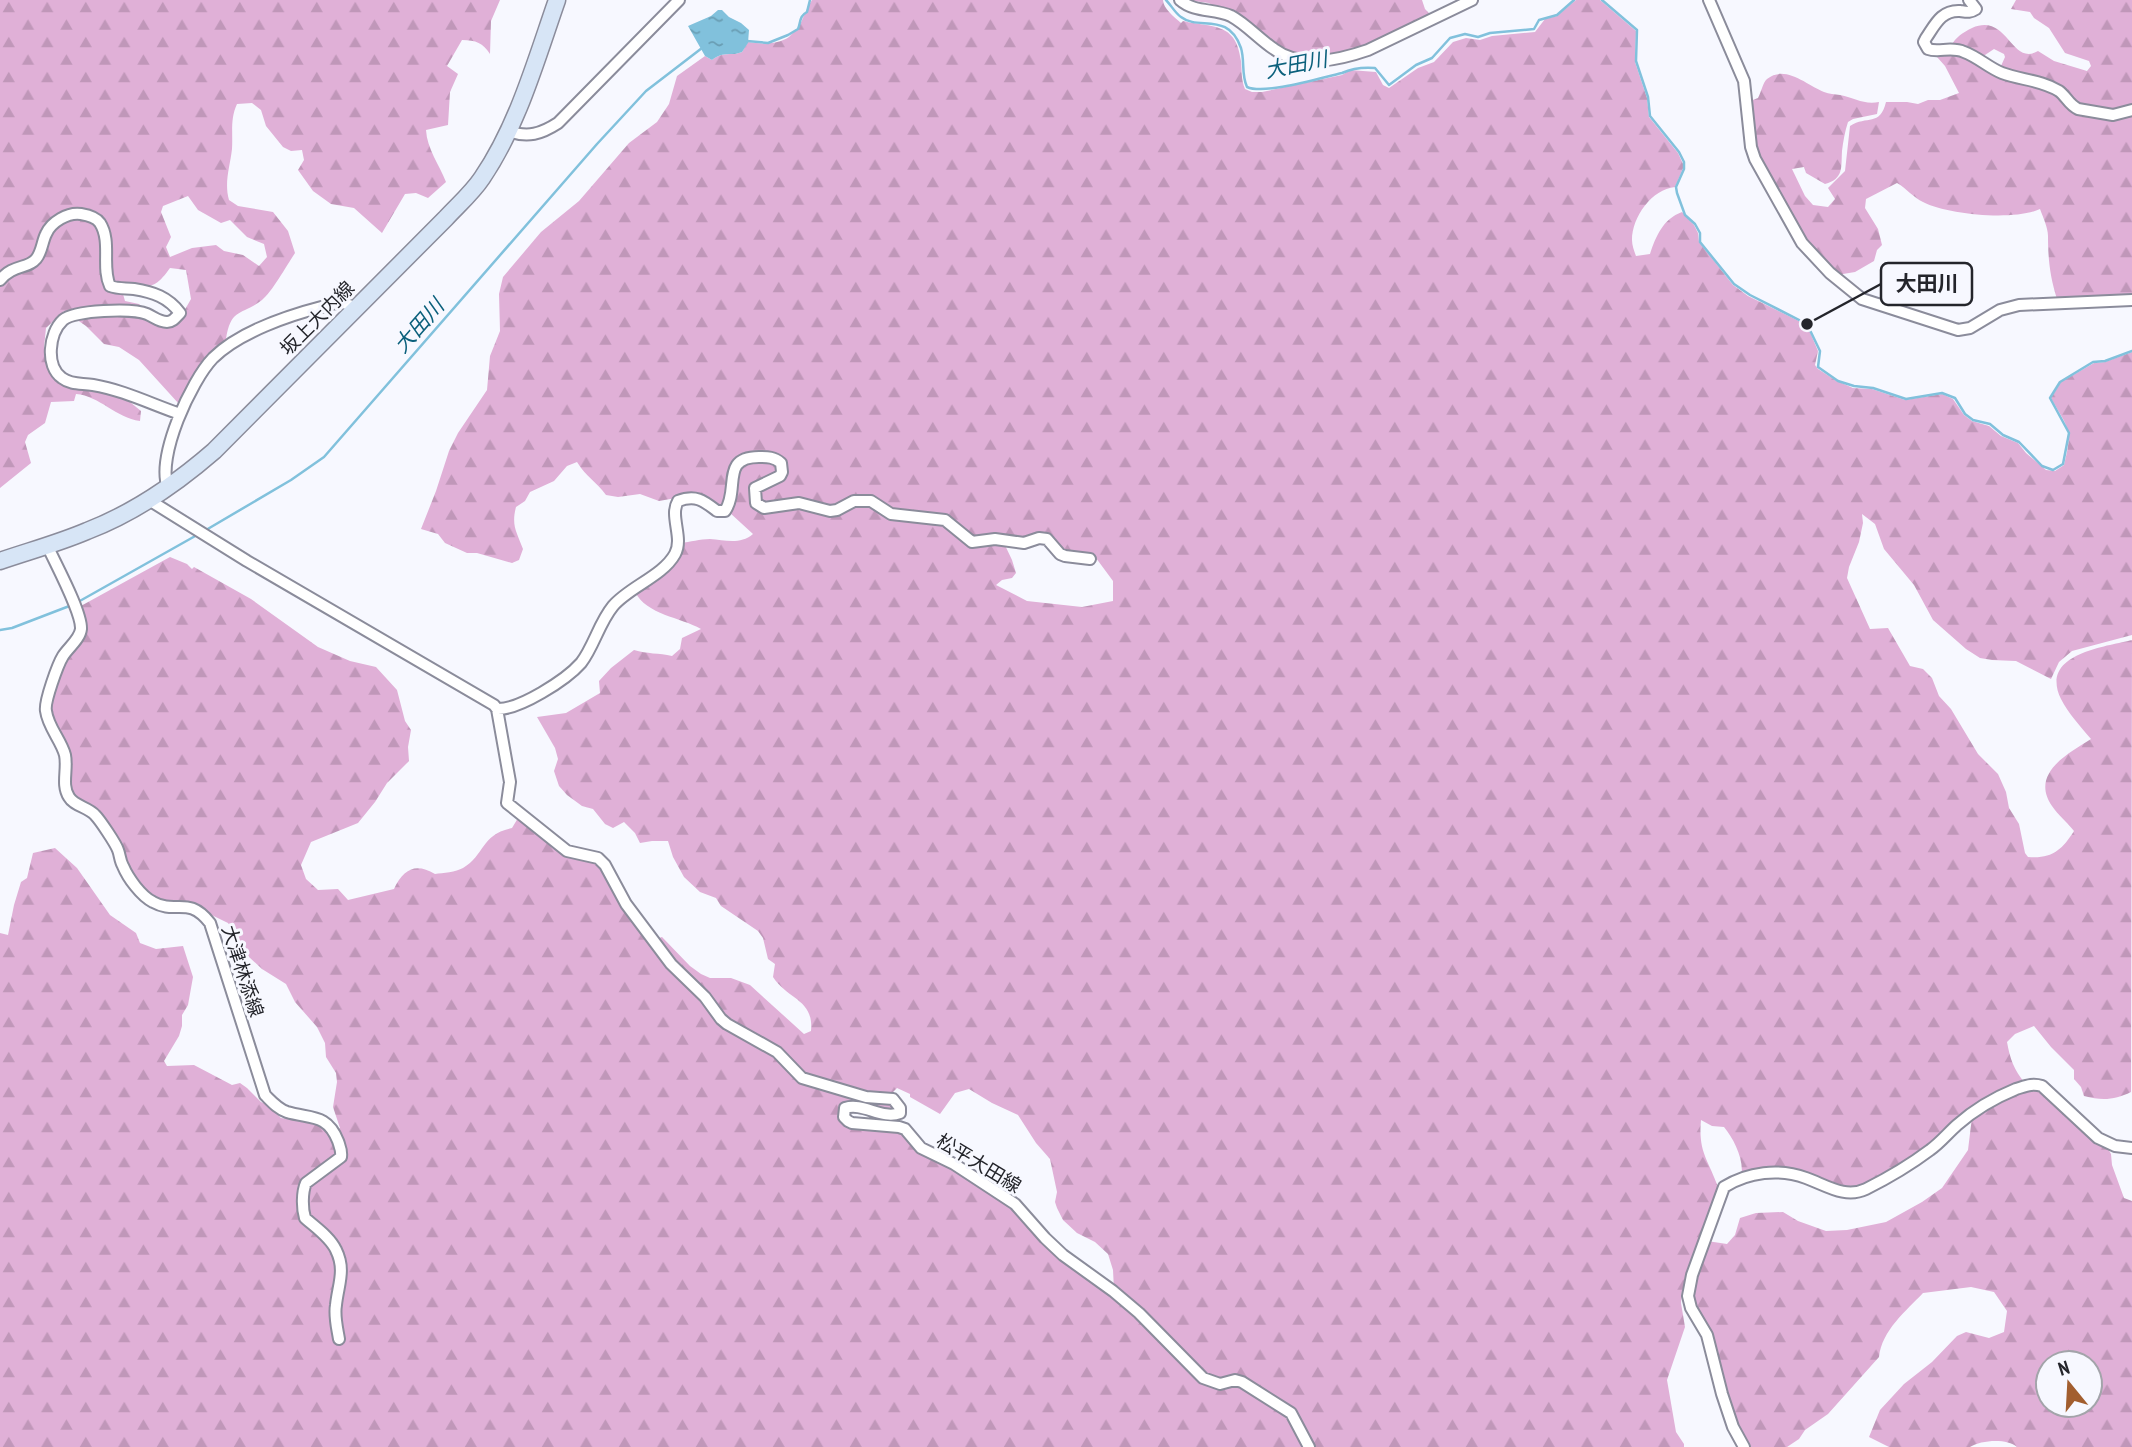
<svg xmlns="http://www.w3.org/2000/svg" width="2132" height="1447" font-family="'PT Sans Narrow','Noto Sans JP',sans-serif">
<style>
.forest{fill:url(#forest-firs);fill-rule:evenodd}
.water{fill:url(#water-ripples)}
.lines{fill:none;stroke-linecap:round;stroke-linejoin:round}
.stream{stroke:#81c1dc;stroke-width:2.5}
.street-casing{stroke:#8b8c9b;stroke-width:14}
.secondary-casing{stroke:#8b8c9b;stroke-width:19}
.street{stroke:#fff;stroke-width:10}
.secondary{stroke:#d7e5f6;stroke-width:16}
.labels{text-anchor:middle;stroke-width:6;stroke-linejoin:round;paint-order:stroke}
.street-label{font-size:19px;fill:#24252b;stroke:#f7f8ff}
.water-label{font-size:21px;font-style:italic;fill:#0b607c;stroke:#f7f8ff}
.leader{fill:none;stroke:#24252b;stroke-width:2.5}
.callout-dot{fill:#24252b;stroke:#f7f8ff;stroke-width:2.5}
.callout{fill:#f7f8ff;stroke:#24252b;stroke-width:2.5}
.callout-label{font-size:21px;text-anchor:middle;font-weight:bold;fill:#24252b}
</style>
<defs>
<pattern id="forest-firs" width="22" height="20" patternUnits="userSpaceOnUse" patternTransform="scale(1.75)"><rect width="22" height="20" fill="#e0b0d7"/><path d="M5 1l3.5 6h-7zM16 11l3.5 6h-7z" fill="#c097b9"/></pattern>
<pattern id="water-ripples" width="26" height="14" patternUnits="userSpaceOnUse" patternTransform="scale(1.75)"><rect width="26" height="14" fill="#81c1dc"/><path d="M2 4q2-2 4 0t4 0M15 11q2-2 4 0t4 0" fill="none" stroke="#699db3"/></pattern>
</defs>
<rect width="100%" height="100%" fill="#f7f8ff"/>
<!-- forest -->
<path class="forest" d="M0,0H500L491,21L490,54C483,43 476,40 462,40L447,66L458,74L450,92L448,125L426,130C427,149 439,164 446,182L428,198L416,193L405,194L382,233L354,208L331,204L313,191L298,170L304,160L302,150L291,151L283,147L266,126L261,110L252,103L237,104C230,119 233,133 232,149C230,167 224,182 229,200L238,206L273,212L288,231L295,253C287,265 272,292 262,300C242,316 231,307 226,339C206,356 190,380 179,404L139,360L119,347L104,344L86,326L64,311L46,328L44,347L56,378L66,387L93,389L125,398L141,411L140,421C116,418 100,396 76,394L74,401L51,402L45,423L28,435L25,442L31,463L0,488ZM188,196L198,210L221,223L230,220L247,237L264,244L267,257L259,266L243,255L224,251L216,245L192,248L170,257L166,247L171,237L161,212L163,206ZM170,268L186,270L191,299L179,320L159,323L139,304L125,301L123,294L130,287C151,289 158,285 170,268Z
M812,0H1163C1163,8 1174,17 1181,23L1183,21C1212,28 1236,21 1241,61C1242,72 1241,79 1245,89L1252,92H1262L1342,75L1350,70L1376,72L1383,85L1389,88L1418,68L1434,62L1453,42L1466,38L1480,40L1492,36L1535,32L1545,19L1557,16L1576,0H1600L1636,31L1635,62L1647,98L1649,117L1678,153L1684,166L1675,187C1652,189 1632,217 1632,240C1632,245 1634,251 1636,256L1650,254C1656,236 1663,219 1682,212L1694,225L1698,233L1699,242L1733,285L1748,296L1807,325L1818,351L1815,365L1818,369L1835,380L1853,388L1872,389L1905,400L1942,394L1953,399L1964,415L1972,421L1989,426L2001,436L2018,443L2026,453L2046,470L2055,471L2064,465C2073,429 2069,430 2051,398L2061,382L2094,363L2105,362L2132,352V635L2072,651L2059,662L2051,679L2016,661L1992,660L1980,658L1966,649L1933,620L1914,585L1884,549L1875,524L1862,514L1863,523L1859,542L1849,567L1847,578L1870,629L1888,628L1910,666L1923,669L1932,678L1939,696L1951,709L1978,754L1998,774L2006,792L2009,808L2019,824L2025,853L2028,857C2052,859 2062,850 2074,831C2067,822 2058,815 2052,806C2030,774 2067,754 2091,739C2081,727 2068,713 2061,699C2039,654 2104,647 2132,640L2131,1092C2115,1100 2102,1101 2084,1096L2081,1087L2074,1079V1070L2051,1047L2034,1026L2015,1034L2007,1042C2010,1059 2014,1070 2025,1083L1982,1102L1929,1147L1892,1172L1861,1188L1843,1191C1808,1178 1778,1164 1741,1177C1745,1161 1734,1139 1724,1127L1712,1126L1701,1120C1698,1152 1708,1159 1718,1187L1707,1225L1689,1278L1682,1290L1681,1303L1685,1327L1667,1380L1676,1432L1684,1444V1447H1310L1292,1412L1239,1379L1214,1382L1202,1376L1152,1324L1114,1290L1113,1270L1108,1254L1095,1242L1077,1233L1063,1220L1057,1208L1055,1202L1057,1192L1050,1159L1036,1143L1018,1115L992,1103L969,1089L955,1093L940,1114L910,1097V1094L897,1088L891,1094H863L803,1075L778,1050L729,1022L707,994L677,965L656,939L662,937L690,966L701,974L710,978H731L750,985L804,1034L811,1031C814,999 788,1000 773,977L775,964L768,959L763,938L758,931L721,906L716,898L700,892L684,877L673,857L668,841H652L640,843L635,833L624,822L613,828L605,824L593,809L582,806L567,795L559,786L554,771L558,759L555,748L537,717L566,713L600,693L599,681L611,668L634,650C647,654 659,653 672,656L680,649L682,638L701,629C680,617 647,615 635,592C654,578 675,567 681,543C690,542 700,539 710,539C725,540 740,545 753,534L729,512L733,503L736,470C748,458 761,457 777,462L780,469L779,473C762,484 747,478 754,505C768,514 777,507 792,505C806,504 821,512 836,514L853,503L869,504L891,515L910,516L945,522L970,543L1003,541L1012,560L1016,573L1012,578L1002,580L996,585L1027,601L1082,607L1113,601V581L1096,558L1088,555H1066L1058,550L1048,537L1041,535L1024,540L987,537L972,540L954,524L944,518L890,512L870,500H848L835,508L829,509L798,501L771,507L765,505L757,500C754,485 769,483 781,479L784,469L782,461C773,455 765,455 755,455C728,456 730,481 728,502L721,508L698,494L659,501L640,494L618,497L606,495C596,481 587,478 577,462L567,466L554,481L530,492L525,501L516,507C511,526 517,532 523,549L519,560L512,563L477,553H467L445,543L438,534L421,529L436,491L449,451L458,433L487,390L490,356L500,331L499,294L503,277L541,232L579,201L629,143L657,122L669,104L677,76L705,56L712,60C725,50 730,57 742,52L748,42C761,44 777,45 789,37C792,34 794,31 798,29C803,19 806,9 812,0Z
M1186,0H1422L1425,9L1430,14L1399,32L1368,46L1325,56L1311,57L1289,52L1209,3Z
M2016,0H2132V108L2112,112L2073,102L2004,70L2001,66L2005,57L2004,54L1994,49L1982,57L1951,46C1956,37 1962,33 1972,28C2008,12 2011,67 2038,51L2054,61L2087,71L2091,66L2089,61L2065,53L2049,28L2034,18L2030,12L2011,9Z
M1948,51L2058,94L2069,106L2132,112V297L2057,299C2050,277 2048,259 2048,236C2048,228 2043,217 2040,209C2015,221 1948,215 1923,202C1914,198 1906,188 1897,183L1866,199L1865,208L1878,229L1882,245L1877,250L1874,261L1855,272L1837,275L1803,239L1756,154L1750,101L1758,98C1761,93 1763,82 1767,79C1785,64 1808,86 1824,92C1829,94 1835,94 1840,95C1855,98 1864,105 1879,102L1877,114L1853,119L1848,122C1845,131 1843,142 1842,151C1841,167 1844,179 1825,184L1806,173L1804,167L1792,169L1805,196L1813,205L1828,207L1835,199L1828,188L1845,171L1850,126C1867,115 1880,127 1886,102H1907L1918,104L1928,100H1940L1959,93L1945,66L1937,57L1940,53Z
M170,557L187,564L192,569L194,567L251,599L318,647L350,661L376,667L397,690L405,721L411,730L408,747L409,761L387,783L375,802L358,823L311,842L301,865L306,879L318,890L338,889L348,900L394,889C403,870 415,862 435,874C443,873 456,872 463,868C485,855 481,834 512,828L518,818L564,853L596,861L689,988L765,1047L796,1077L888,1100L895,1109L887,1112L859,1105L841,1116L898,1130L936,1158L1013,1206L1113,1292L1202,1380L1233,1382L1290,1414L1307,1447H0V933L8,935L14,905L21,882L27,878L33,853L55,848L77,868L110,915L136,933L140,943L156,949L183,946L193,977L188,1005L182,1015V1026L179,1036L164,1061L167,1066L194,1065L232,1085L240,1083L247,1088L261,1102L266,1104L281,1118L288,1119L300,1117L324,1124L333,1133L340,1128L333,1107L337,1082L336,1073L326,1057L325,1043L317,1027L295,1002L286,984L262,969L249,957L228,923L195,907L158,903L136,884L120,849L71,796L68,776L49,714L64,657L80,638L79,607Z
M2036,1086L2107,1147L2111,1154L2112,1165L2124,1198L2132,1201V1447H2017C2007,1438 1981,1440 1970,1447H1889L1869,1437L1880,1410L1904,1384L1932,1362L1957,1336L1966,1332L1989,1338L2004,1332L2007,1311L1994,1292L1971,1287L1923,1293C1906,1311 1882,1330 1879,1357L1828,1414L1805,1430L1799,1439L1787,1447H1747L1740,1436L1690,1294L1707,1241L1727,1244L1735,1235L1740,1218L1756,1213L1783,1212L1798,1221L1826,1231L1847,1230L1886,1222L1922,1202L1942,1188L1968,1150L1972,1117L1985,1108ZM2048,1363H2090V1405H2048Z"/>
<!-- water -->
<path class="water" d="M718,10H722L729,17L741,23L749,30L748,43L742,52C730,57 725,50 712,60L705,56L688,26L711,16Z"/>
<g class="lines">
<!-- stream -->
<path class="stream" d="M1166,0C1171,5 1175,13 1181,17C1199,31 1228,11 1241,48C1245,61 1241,74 1247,87C1265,95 1320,78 1342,73C1353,68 1363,67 1375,68L1389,85L1416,65L1432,58L1450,38L1465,34L1478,37L1490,33L1534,29L1539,20L1557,15L1574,0
M1602,0L1637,30L1636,61L1648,97L1650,116L1679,152L1684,162V169L1676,187L1677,193L1685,215L1695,224L1700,233V242L1734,284L1750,295L1807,324L1820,351L1818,367L1838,381L1854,386L1873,388L1906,399L1942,393L1955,398L1965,414L1973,420L1990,424L2003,435L2019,442L2042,466L2053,470L2063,464L2069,433L2050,398L2060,382L2093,362L2105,361L2132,351
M747,41L768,43L788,35L798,29C801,22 799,16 807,12L810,0
M206,530L291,480L324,457L597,144L646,91L702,48
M78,602L197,535
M0,630L12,628L72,605"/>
<defs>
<path id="street" d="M1180,0C1195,13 1213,8 1231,16C1246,24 1259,39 1274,49C1301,69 1339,60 1368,50L1472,0
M1709,0L1744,81L1751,147L1755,159L1802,243L1830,273L1862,299L1958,330L1970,328L2000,310L2019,305L2132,300
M1969,0L1976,9C1970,13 1967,12 1960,11C1941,10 1935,25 1926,38L1924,42L1928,49C1939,53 1951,46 1964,52C1978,57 1989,68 2002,73C2021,80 2041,80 2059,91C2066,96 2069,105 2078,109L2113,115L2132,110
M508,131C528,138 541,134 558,123L679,0
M0,280C13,264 28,269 36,259C42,252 42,242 46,234C51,222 68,212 81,214C87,215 96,217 100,223C112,242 101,267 110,286C118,289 125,288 134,289C153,292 168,297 180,313C176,317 173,322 167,322C159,322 154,317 147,314C133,308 74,310 63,320C49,333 45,366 62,378C71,385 82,383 93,385C123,390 151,404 180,414
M168,488C156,457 191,381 213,358C239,332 290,315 325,306C330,305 336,302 341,303C346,303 352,306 356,308
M149,500L247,561L494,705L497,709L510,782L507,803L567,851L598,858L605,865L626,904L671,964L705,997L721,1019L727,1024L777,1052L802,1078L866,1097L893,1099L900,1108V1113C882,1120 863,1102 845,1108L844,1117L848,1121L852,1123L899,1127L905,1129L921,1148L954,1164L1015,1204L1045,1238L1063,1255L1113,1291L1139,1313L1203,1378L1220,1384L1235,1380L1242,1382L1291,1413L1309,1447
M47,545C55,563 82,612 81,629C80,639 68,648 63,656C58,664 44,702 46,711C48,727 61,740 65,755C68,769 61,785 69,797C74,806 88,807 95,815C100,820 116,844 118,850C120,855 120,861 123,866C128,878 141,896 153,902C176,915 188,895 210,923L265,1095C272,1102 278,1109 287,1112C310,1119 327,1113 338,1141C340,1147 342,1151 341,1157L306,1183C302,1192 302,1208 305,1218C315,1227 330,1237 336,1250C346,1270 338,1285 336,1305C334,1316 337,1327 339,1339
M497,709C519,710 566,680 581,663C594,646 599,623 613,606C629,587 663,576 675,554C684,538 669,516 678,501C696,494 704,501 717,511H725C740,489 720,457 759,457C768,457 774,457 781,463L782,472L780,476L755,488L756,503L764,508L799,503L830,511L837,510L854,501H871L891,514L945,520L972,542L995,539L1024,543L1039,538L1047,539L1060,554L1065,556L1090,559
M1744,1447L1733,1427L1722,1394L1707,1335L1691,1308L1688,1296L1692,1275L1724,1187C1748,1172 1779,1168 1806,1178C1826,1185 1845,1199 1866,1189C1888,1178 1910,1165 1930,1150C1940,1143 1948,1133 1957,1125C1975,1109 1994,1098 2016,1089C2026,1086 2032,1083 2042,1086L2098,1138L2115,1146L2132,1148"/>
<path id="secondary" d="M0,561C29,551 59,543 87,531C134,513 176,484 214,451L446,218C458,205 472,193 482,178C518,125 536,60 557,0"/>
</defs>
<!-- street casing -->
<use href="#street" class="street-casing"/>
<!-- secondary casing -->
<use href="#secondary" class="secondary-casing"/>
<!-- street -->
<use href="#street" class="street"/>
<!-- secondary -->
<use href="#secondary" class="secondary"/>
</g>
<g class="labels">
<!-- street labels -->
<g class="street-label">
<text transform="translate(317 318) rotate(-45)" y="7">坂上大内線</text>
<text transform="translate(243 971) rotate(72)" y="7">大津林添線</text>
<text transform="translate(979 1163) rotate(31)" y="7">松平大田線</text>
</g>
<!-- water labels -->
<g class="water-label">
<text transform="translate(1296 65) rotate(-11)" y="7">大田川</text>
<text transform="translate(419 326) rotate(-49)" y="7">大田川</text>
</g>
</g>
<!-- callouts -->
<path class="leader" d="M1807 324L1881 284"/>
<circle class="callout-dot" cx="1807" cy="324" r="7"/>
<rect class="callout" x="1881" y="263" width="91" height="42" rx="7"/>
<g class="callout-label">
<text x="1927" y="291">大田川</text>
</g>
<!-- north arrow -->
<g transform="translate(2069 1384) rotate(342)"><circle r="33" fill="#f7f8ff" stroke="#a3a4aa" stroke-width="2"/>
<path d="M0-5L12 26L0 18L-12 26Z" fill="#a25e2f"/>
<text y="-10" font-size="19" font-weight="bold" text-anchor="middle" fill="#24252b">N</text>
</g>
</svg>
